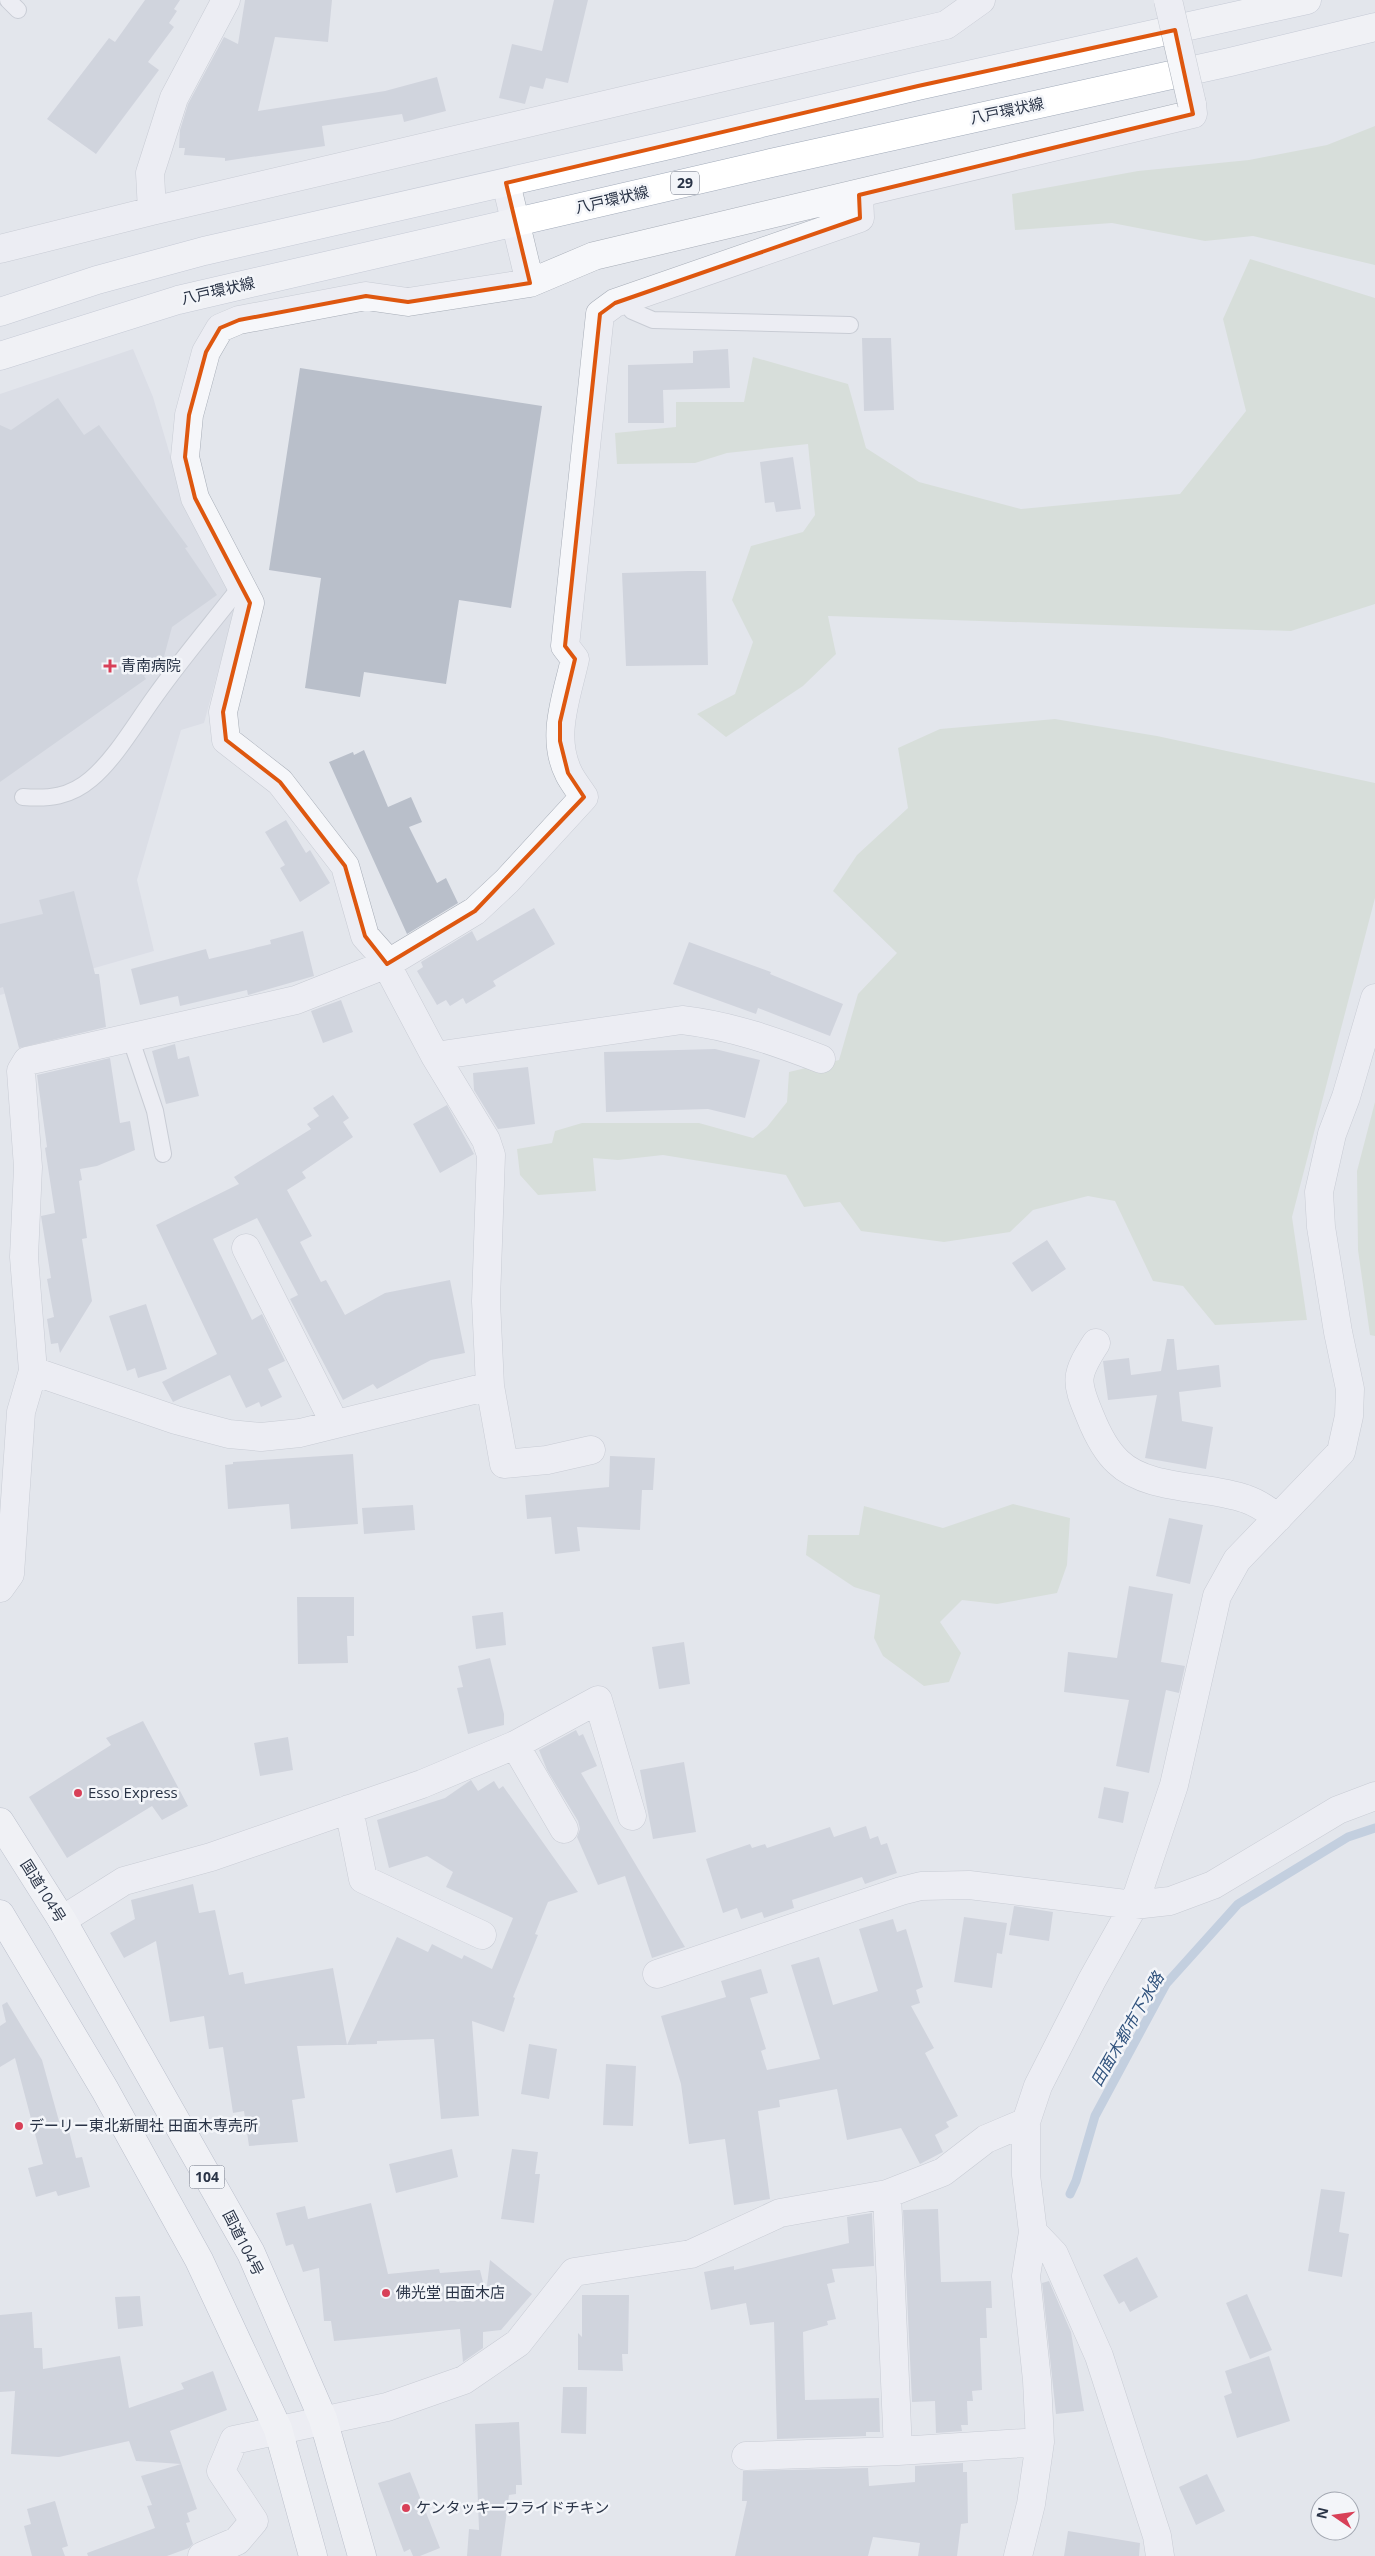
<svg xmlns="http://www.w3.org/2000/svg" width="1375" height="2556" font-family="'Open Sans','Noto Sans JP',sans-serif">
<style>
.built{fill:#d0d5de}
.green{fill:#c8d6c3}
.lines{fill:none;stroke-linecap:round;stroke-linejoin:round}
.stream{stroke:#9bb4ce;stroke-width:9}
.building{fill:#b9bfca}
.lane-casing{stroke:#a7adb7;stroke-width:18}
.street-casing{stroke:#a7adb7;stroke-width:29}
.primary-casing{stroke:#a1aab9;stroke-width:29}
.highway-casing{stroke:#8993a4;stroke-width:29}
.lane{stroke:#f6f7fa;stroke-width:16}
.street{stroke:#f6f7fa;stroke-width:28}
.primary{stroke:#fff;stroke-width:28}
.highway{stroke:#fff;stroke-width:28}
.street-bridge-casing{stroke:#a7adb7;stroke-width:29;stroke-linecap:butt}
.street-bridge{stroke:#f6f7fa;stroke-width:28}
.marked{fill:none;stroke:#de570f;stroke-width:4;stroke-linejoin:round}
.poi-dot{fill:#d84058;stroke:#f3f5f9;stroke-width:2}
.labels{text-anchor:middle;stroke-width:5;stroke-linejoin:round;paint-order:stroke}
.shield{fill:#f3f5f9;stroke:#666d7c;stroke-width:1}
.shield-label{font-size:14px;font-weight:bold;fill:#293346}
.street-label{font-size:15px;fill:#293346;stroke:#f3f5f9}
.poi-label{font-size:15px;fill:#293346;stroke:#f3f5f9;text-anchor:start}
.water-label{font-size:16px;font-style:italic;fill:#30527d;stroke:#f3f5f9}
</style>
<rect width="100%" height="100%" fill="#e3e6ec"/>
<!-- built -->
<path class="built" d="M133,349L153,397L185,506L219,556L235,608L204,723L181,730L137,880L154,951L0,995V394Z"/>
<!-- green -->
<path class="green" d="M1375,126V265L1253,236L1205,241L1112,223L1015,230L1012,194L1138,171L1249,160L1327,145Z
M1250,259L1375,298V604L1291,631L828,616L836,654L803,686L726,737L697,714L735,694L753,642L732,600L751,546L803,532L815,515L808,444L727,453L695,463L617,464L615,433L676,427V402H744L753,357L848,384L866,448L919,482L1021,509L1180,494L1246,411L1223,319Z
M1055,719L1157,736L1375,783V898L1292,1217L1307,1320L1215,1325L1183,1286L1153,1281L1115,1201L1088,1196L1033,1210L1010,1232L944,1242L861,1231L840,1202L804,1207L786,1175L663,1155L618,1160L593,1158L596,1191L538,1195L520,1175L517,1149L552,1143L555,1131L582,1123H699L753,1138L767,1127L787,1102L789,1072L839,1060L858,994L897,953L833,891L857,855L908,808L898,748L940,729Z
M1375,1102V1336L1370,1335L1358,1250L1357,1171Z
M1013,1504L1070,1518L1067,1565L1057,1593L997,1604L962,1600L940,1622L961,1653L949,1682L924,1686L883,1656L874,1638L880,1595L854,1587L806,1555L808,1535H859L864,1506L943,1528Z"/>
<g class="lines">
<!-- stream -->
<path class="stream" d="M1070,2194L1076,2181L1095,2116L1166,1984L1238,1904L1348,1837L1375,1828"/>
</g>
<!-- building -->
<path class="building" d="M145,0H180L174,9L177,11L169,23L174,27L148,62L159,70L96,154L47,119L109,38L115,42Z
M245,0H332L328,42L275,37L258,111L385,91L437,77L446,111L404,122L402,114L322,126L325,146L225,161V158L184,155L185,148H179L180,130L188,104L224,37L238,44Z
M554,0H588L568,83L546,78L543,89L530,86L525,104L499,98L512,44L542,51Z
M862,338H891L894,410L864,411Z
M728,349L730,388L663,390L664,423H628V365L693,363V351Z
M300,368L542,406L511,608L459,600L446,684L364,672L360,697L305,688L321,578L269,570Z
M58,398L84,435L99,425L188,547L185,548L217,595L172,627L162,664L144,676L146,679L0,782V425L11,430Z
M793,457L801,509L776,512L774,502L765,503L760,462Z
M688,571H706L708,665L626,666L622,573Z
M364,750L388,807L411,797L422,822L409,827L437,883L446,878L458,903L407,934L329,762L353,752L354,755Z
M286,820L306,853L310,850L330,883L300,902L280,868L285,865L265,832Z
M74,891L95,974H99L106,1027L19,1048L3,987L0,988V924L43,914L39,900Z
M534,908L555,944L493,981L496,986L466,1004L463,998L450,1006L446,1000L437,1005L417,971L423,967L421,962L472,931L477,941Z
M303,931L314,976L248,995L247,990L180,1006L178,996L140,1005L131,969L206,949L209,959L271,944L270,940Z
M689,942L771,972L770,974L843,1004L830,1036L758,1008L756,1014L673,984Z
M341,1000L353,1032L323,1043L311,1011Z
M175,1044L178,1059L189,1056L199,1096L166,1104L152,1051Z
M715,1049L760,1060L745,1118L708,1109L606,1112L604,1052Z
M110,1058L120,1123L130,1121L135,1150L97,1166L80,1169L82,1180L79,1181L87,1238L82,1239L92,1301L60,1353L58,1343L51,1344L47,1319L54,1317L47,1279L51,1278L41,1216L55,1213L45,1148L47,1147L37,1075Z
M528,1067L535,1124L498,1129L474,1090L473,1073Z
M333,1095L349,1118L343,1122L353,1137L302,1172L306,1178L287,1190L312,1236L300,1242L321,1282L326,1280L345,1315L385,1293L450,1280L465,1353L431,1360L377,1389L373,1384L343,1400L290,1299L298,1295L257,1218L213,1239L252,1320L262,1314L285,1361L268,1369L282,1397L261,1407L259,1402L246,1408L230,1375L173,1402L162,1382L217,1354L156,1225L239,1184L234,1177L311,1129L307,1124L319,1116L313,1108Z
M447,1105L474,1154L440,1173L413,1124Z
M1047,1240L1066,1269L1032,1292L1012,1263Z
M146,1304L167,1369L138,1378L135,1368L127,1371L109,1316Z
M1167,1339H1174L1177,1370L1219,1365L1221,1387L1179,1392L1182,1421L1213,1427L1206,1469L1145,1458L1157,1395L1108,1400L1103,1361L1129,1358L1131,1375L1161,1371Z
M353,1454L358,1524L291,1529L289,1504L228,1509L225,1465L233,1464V1462Z
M610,1456L655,1458L653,1490H642L640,1530L577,1527L580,1551L555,1554L551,1517L527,1519L525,1495L609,1487Z
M413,1505L415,1530L364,1534L362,1508Z
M1169,1518L1203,1525L1190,1584L1156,1576Z
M1129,1586L1173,1594L1161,1662L1185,1666L1179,1693L1166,1690L1149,1773L1116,1766L1129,1700L1064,1692L1068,1652L1117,1658Z
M297,1597H354V1636H347L348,1663L298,1664Z
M503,1612L506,1645L476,1649L472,1616Z
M684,1642L690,1684L659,1689L652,1647Z
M490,1658L504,1714V1725L468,1734L457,1688L463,1687L458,1666Z
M143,1721L188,1806L162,1820L152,1806L67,1858L29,1797L111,1745L106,1738Z
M576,1730L579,1736L583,1734L597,1766L581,1773L685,1947L652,1958L625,1876L598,1885L577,1837L580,1829L578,1821L547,1770L539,1750Z
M288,1737L293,1770L260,1776L254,1743Z
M684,1762L696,1832L653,1839L640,1770Z
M471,1780L478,1791L494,1781L499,1789L503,1786L578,1892L548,1902L535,1934L538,1935L513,1997L515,1998L504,2032L472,2021L479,2116L441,2119L434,2039L377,2041V2044L297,2046L305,2098L292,2100L298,2142L249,2146L244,2111L233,2113L223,2047L209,2049L204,2016L170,2022L156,1941L124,1958L110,1933L135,1919L131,1900L193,1884L199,1913L215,1910L229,1975L243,1972L245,1984L333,1968L347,2045L397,1937L428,1952L432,1944L462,1959L464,1955L492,1969L513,1918L446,1887L453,1872L427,1856L389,1868L377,1820L445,1798Z
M1104,1787L1129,1792L1123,1823L1098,1818Z
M866,1826L870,1839L878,1836L881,1845L887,1843L897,1873L865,1884L862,1877L792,1900L794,1908L764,1918L762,1912L741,1919L737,1908L723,1913L706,1859L750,1844L752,1848L765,1844L767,1848L830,1827L834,1837Z
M1014,1906L1053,1912L1049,1941L1009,1935Z
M964,1917L1007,1923L1002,1954L997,1953L992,1988L954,1982Z
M893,1919L897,1932L906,1929L923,1987L916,1990L920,2003L911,2006L934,2048L925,2053L958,2116L946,2122L949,2127L935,2135L943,2152L920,2164L901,2128L847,2140L837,2089L779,2100L780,2107L758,2111L770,2199L734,2205L725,2139L689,2144L681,2084L661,2016L726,1997L721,1981L761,1969L768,1993L750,1998L766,2049L761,2051L767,2070L820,2059L791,1965L819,1957L833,2005L878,1991L859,1929Z
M7,2002L42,2060L59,2121L66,2119L76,2158L82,2157L90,2187L58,2196L56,2191L36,2197L28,2168L43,2164L15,2058L0,2067V2026L6,2022L2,2005Z
M529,2044L557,2049L549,2099L521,2094Z
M606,2064L636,2066L633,2126L603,2125Z
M452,2149L458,2177L396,2193L389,2164Z
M512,2149L538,2152L535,2174H540L534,2223L501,2219Z
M1321,2189L1345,2192L1339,2232L1349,2234L1342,2277L1308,2271Z
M371,2203L388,2274L439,2269L440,2273L480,2270L486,2294L490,2260L532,2294L501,2330L483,2332V2348L463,2362L460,2329L334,2341L331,2321H324L319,2268L303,2272L293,2244L286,2246L276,2213L305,2206L308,2219Z
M938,2209L941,2282L991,2281L992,2308H986L987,2338H980L982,2390L972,2391L973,2401H967L968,2425H961L962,2431L936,2433L935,2401L912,2402L903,2210Z
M872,2213L874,2266L832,2269L835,2282L827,2284L836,2319L827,2321L828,2325L803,2332L805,2400L879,2398L880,2432H866V2436L777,2439L774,2322L750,2325L746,2303L711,2310L704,2272L734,2266V2270L849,2243L847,2217Z
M1137,2257L1158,2297L1130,2312L1124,2301L1119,2304L1103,2275Z
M1049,2281L1071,2332L1084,2411L1056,2414L1042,2283Z
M1247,2294L1272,2350L1250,2359L1226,2303Z
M582,2295H629L628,2354H622L623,2371L578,2370V2333L582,2337Z
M140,2296L143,2326L118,2329L115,2297Z
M32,2312L34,2348H42L43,2369L120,2356L129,2408L184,2389L181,2383L213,2371L227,2410L170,2431L197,2509L187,2513L190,2522L186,2523L193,2544L189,2548L167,2556H88L87,2553L155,2528L147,2506L152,2505L141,2476L181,2464L136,2461L129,2441L59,2457L11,2454L15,2391L0,2392V2315Z
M1269,2356L1290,2421L1237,2438L1224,2396L1232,2393L1225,2371Z
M563,2387H587L586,2434L561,2433Z
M519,2422L522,2485H516V2494L509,2495L501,2556H467L469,2529L479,2530L475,2424Z
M963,2463V2472H967L968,2523L961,2524L957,2556H918L920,2543L873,2537L868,2556H735L747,2501H742L743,2471L868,2468L869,2486L915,2482V2466Z
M410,2472L440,2548L420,2556H413L410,2549L404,2552L378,2483Z
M1207,2474L1225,2511L1196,2525L1179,2487Z
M55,2501L68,2546L62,2548L65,2556H32L24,2526L31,2524L27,2509Z
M1068,2531L1140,2543L1139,2556H1064Z"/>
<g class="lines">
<defs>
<path id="lane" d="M8,0L18,10
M624,300L632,311L653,320L850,325
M23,797C49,799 70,797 91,779C116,758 137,721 156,695C183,657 213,622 241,586
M130,1037L155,1111L163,1154"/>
<path id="street" d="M506,183L530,283
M152,211L150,173L174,98L226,0
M0,249L152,211L946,25L981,0
M435,1056L682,1020C732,1026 774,1041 821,1059
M246,1248L335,1424
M1096,1343C1075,1375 1075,1381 1090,1416C1096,1431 1106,1451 1118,1462C1148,1491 1208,1485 1246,1499C1258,1503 1268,1510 1278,1518
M33,1371L176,1420L229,1434L261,1437L300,1433L490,1386
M591,1450L547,1460L504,1464L490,1386L486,1301L491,1155L486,1140L435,1056L381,954L365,936L345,866L280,782L226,740L223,712L250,603L195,498L185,457L189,415L206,352L220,328L239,320L366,296L408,302L530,283L594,256L1193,114L1192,104
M0,1588L10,1574L21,1412L33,1371L24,1257L28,1167L21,1071L27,1061L296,1000L387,964L475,911L507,881L584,797C579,789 573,782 569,774C550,737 567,696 575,659L565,646L600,314L615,303L860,218L859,195
M515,1745L564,1829
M349,1809L363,1879L482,1935
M62,1920L124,1881L211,1857L422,1784L515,1745L598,1700L632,1816
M657,1974L901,1891L921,1886L969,1885L1134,1905L1170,1901L1213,1885L1338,1810L1375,1796
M1026,2122V2175L1033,2232L1054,2254L1099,2356L1157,2536L1160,2556
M887,2194L898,2451
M746,2456L898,2451L1040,2442
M202,2556L237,2541L254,2521L221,2471L234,2440L387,2407L464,2380L518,2343L574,2272L691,2254L780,2213L887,2194L943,2172L986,2139L1026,2122L1038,2086L1092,1980L1134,1905L1174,1785L1217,1596L1237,1560L1341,1452L1349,1416L1350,1389L1338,1332L1321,1227L1319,1192L1332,1134L1346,1097L1375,998
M1018,2556L1031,2504L1040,2442L1037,2380L1026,2276L1033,2232"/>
<path id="primary" d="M0,312L97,280L204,251L669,145L918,86L1307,0
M0,356L178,300L771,163L1230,62L1375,27"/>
<path id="highway" d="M0,1822L62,1920L251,2253L323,2419L362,2556
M0,1914L105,2090L199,2260L278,2429L313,2556"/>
</defs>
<!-- lane casing -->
<use href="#lane" class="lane-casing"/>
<!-- street casing -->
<use href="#street" class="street-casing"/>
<!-- primary casing -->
<use href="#primary" class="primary-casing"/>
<!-- highway casing -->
<use href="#highway" class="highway-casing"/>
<!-- lane -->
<use href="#lane" class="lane"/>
<!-- street -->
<use href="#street" class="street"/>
<!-- primary -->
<use href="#primary" class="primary"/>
<!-- highway -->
<use href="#highway" class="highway"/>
<defs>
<path id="street-bridge" d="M1168,0L1192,104"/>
</defs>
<!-- street-bridge casing -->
<use href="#street-bridge" class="street-bridge-casing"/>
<!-- street-bridge -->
<use href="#street-bridge" class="street-bridge"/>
</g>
<!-- marked area -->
<path d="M0 0H1375V2556H0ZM1175,30L1193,114L859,195L860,218L615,303L600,314L565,646L575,659L560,722V741L568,773L584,797L475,911L387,964L365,936L345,866L280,782L226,740L223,712L250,603L195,498L185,457L189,415L206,352L220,328L239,320L366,296L408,302L530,283L506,183L918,86Z" fill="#e3e6ec" fill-opacity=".55" fill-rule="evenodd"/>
<path class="marked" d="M1175,30L1193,114L859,195L860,218L615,303L600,314L565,646L575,659L560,722V741L568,773L584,797L475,911L387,964L365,936L345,866L280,782L226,740L223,712L250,603L195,498L185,457L189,415L206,352L220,328L239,320L366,296L408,302L530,283L506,183L918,86Z"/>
<!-- markers -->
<g class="poi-dot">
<path d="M107.5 658.5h5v5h5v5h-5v5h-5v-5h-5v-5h5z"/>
<circle cx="78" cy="1793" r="5"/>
<circle cx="19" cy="2126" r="5"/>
<circle cx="386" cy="2293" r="5"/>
<circle cx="406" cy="2508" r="5"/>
</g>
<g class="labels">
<!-- shield labels -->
<g class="shield">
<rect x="671" y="171.5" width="28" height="23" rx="4"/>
<rect x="189.5" y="2165.5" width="35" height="23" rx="4"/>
</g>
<g class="shield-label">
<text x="685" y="188">29</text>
<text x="207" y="2182">104</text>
</g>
<!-- street labels -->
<g class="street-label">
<text transform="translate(1007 111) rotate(-12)" y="5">八戸環状線</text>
<text transform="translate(612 200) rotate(-13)" y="5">八戸環状線</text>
<text transform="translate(218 291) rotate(-13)" y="5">八戸環状線</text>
<text transform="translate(43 1891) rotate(58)" y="5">国道104号</text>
<text transform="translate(243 2243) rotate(63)" y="5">国道104号</text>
</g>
<!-- poi labels -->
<g class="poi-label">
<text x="121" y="671">青南病院</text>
<text x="88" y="1798">Esso Express</text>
<text x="29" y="2131">デーリー東北新聞社 田面木専売所</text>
<text x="396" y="2298">佛光堂 田面木店</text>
<text x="416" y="2513">ケンタッキーフライドチキン</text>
</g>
<!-- water labels -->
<g class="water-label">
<text transform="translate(1127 2029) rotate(-60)" y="6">田面木都市下水路</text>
</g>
</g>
<!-- north arrow -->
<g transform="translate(1335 2516) rotate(283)"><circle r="24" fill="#f3f5f9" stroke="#a2a7b1"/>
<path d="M0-4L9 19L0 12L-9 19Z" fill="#d84058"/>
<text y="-8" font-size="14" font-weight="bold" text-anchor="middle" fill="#293346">N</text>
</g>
</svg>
